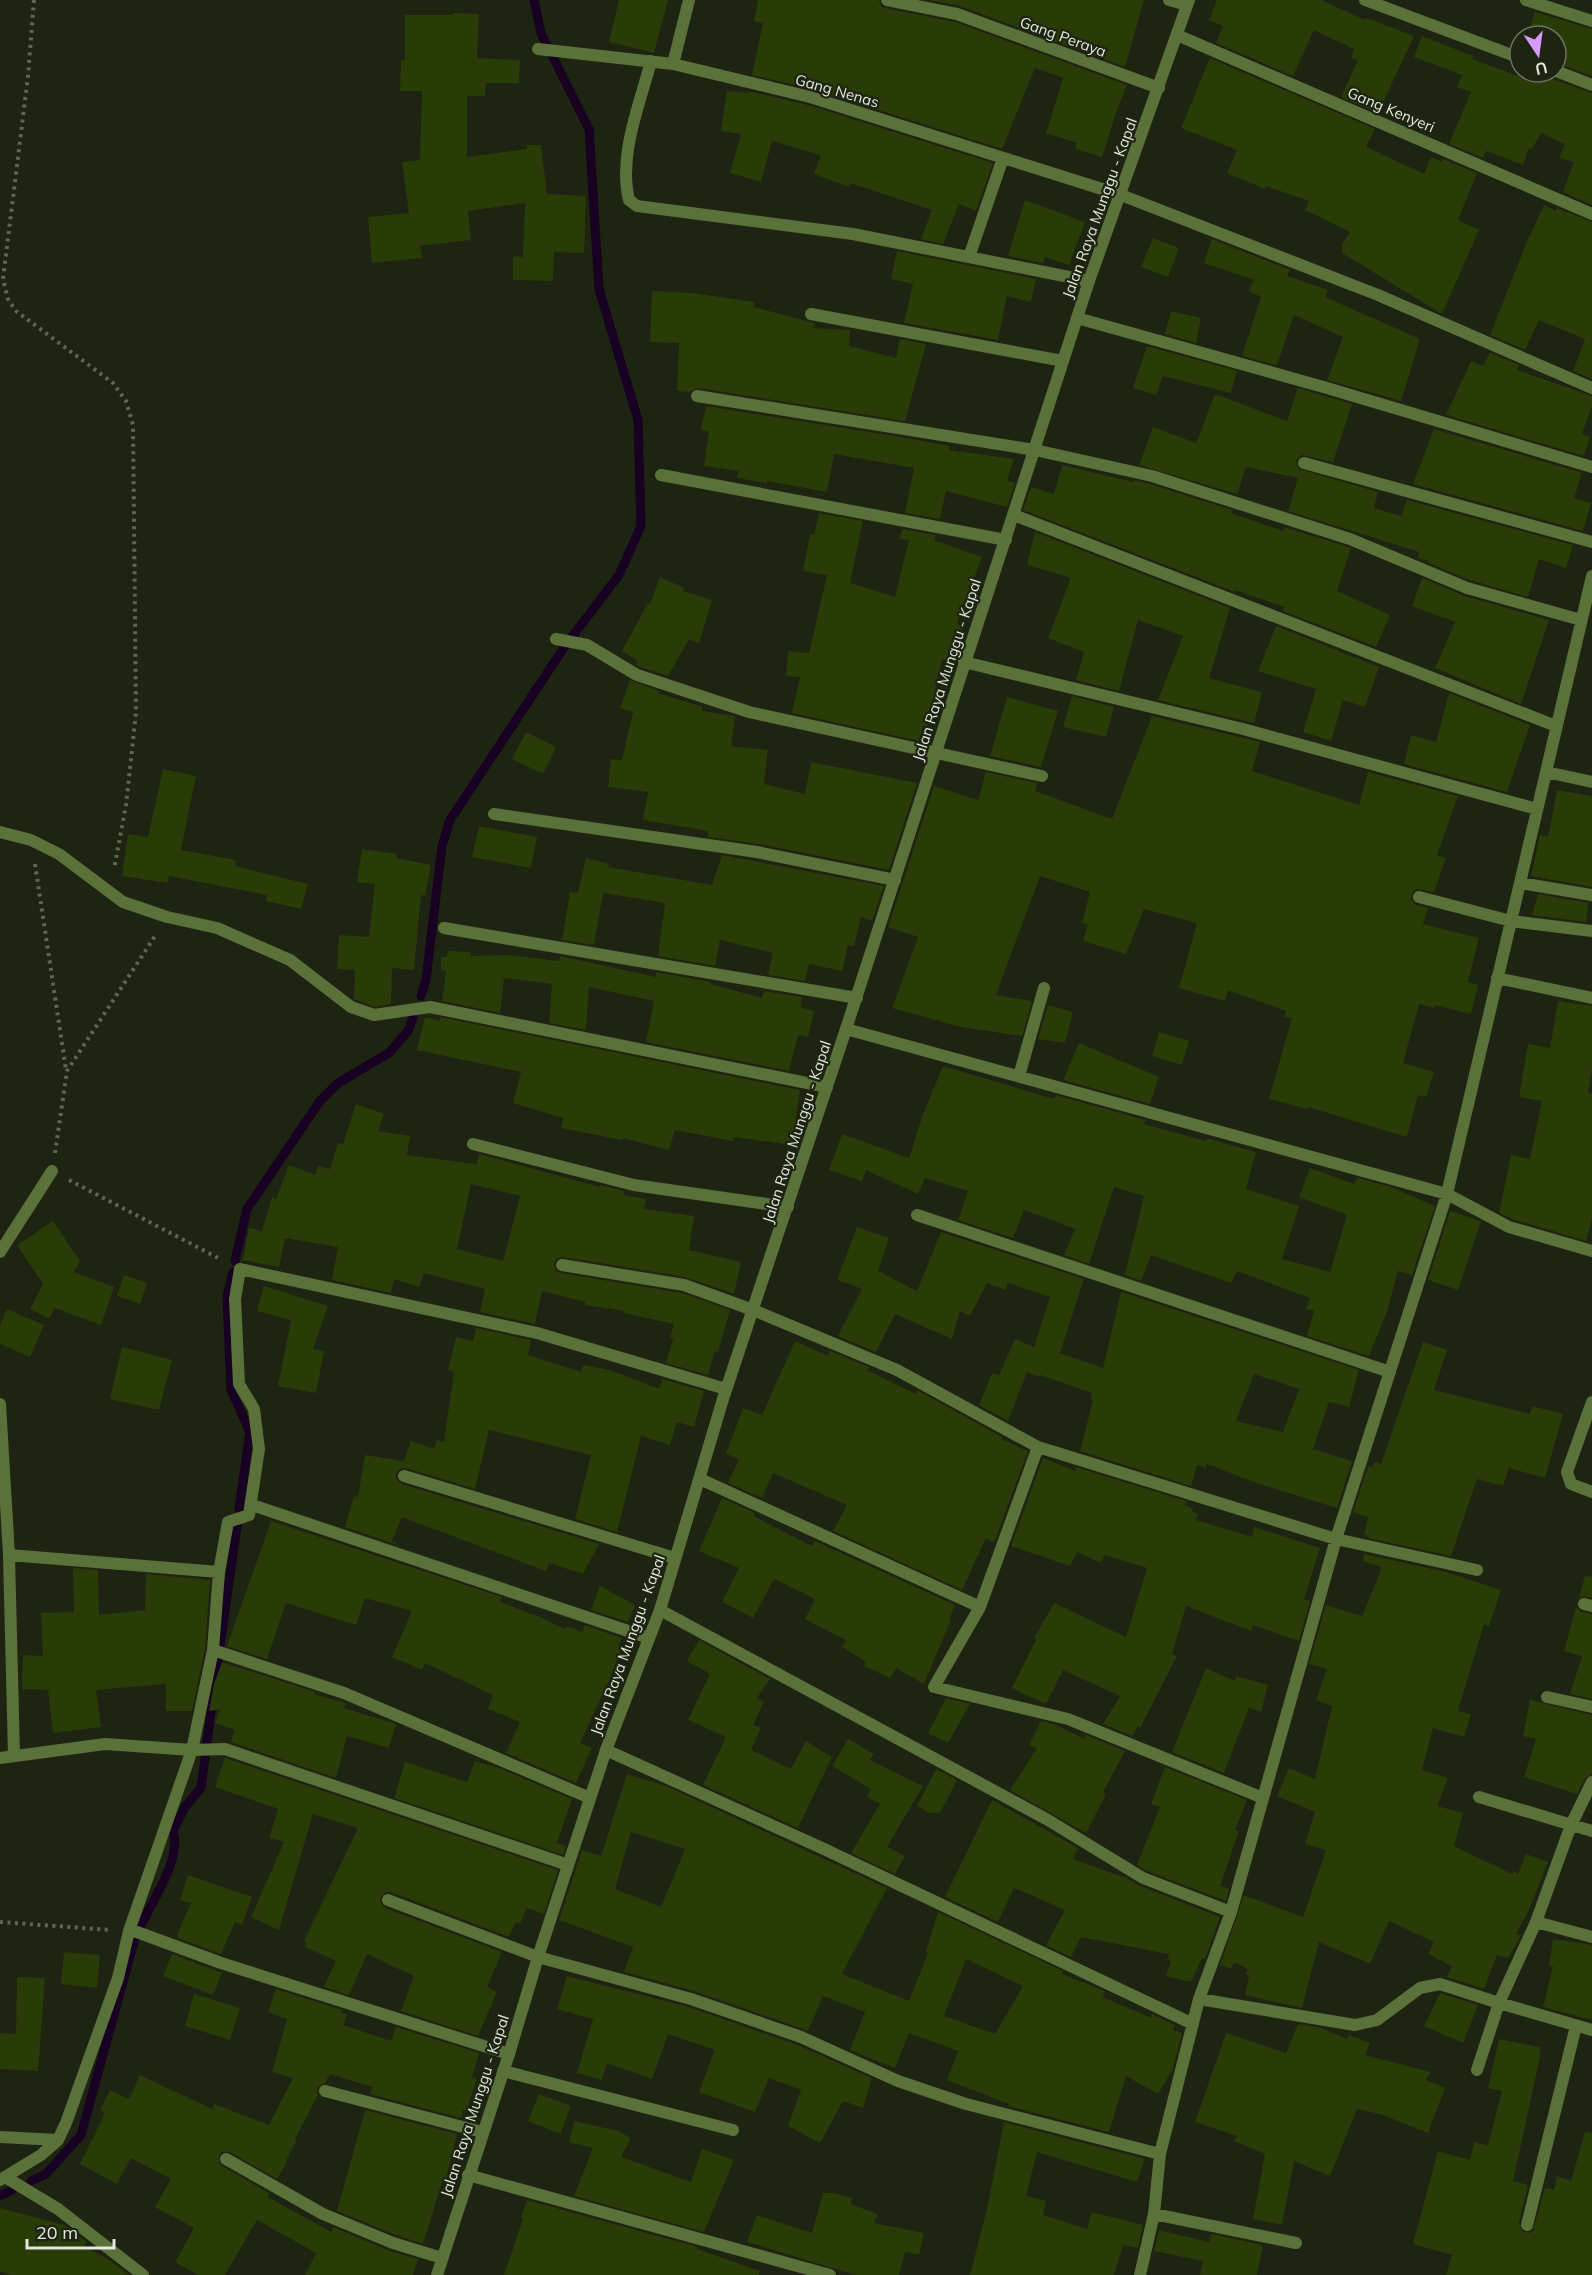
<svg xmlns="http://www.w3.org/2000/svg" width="1592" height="2275" font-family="Mulish,sans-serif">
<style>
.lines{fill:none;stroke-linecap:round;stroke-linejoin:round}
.stream{stroke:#170021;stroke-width:9}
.building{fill:#293b07;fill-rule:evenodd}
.path{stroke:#5f6656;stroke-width:4;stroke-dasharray:3 4.5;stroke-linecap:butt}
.minor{stroke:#5b713a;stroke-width:12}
.tertiary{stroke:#5b713a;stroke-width:12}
.labels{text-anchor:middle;stroke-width:4.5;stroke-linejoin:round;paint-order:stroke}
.street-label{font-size:15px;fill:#e3e8dc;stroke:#1d2412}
</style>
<rect width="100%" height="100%" fill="#1d2412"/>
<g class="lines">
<!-- stream -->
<path class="stream" d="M421,996L426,980L442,846L450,820L565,646L619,575L641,526L638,420L599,289L589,129L541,33L534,0
M235,1261L247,1209L320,1101L338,1083L389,1053L408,1031L413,1018
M233,1272L227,1297L231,1390L250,1432L239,1509
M220,1646L237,1526
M207,1742L218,1661
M141,1925C153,1900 182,1858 173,1831L185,1807L201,1788L205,1758
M31,2181L46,2174L81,2135L135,1938
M0,2196L12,2190"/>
</g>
<!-- building -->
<path class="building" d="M619,0H668L654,53L609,42Z
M758,0H879L881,6L885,8L955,22L1127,85L1116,113L1102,157L1075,149L1077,143L1046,133L1063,78L1035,68L1002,149L812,89L752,75L763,23L754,21Z
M929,0H1144L1125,67L960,6Z
M1217,0H1321L1365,20L1366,18L1414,36L1378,113L1341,97L1358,60L1351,58L1354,49L1314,30L1293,76L1216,43L1223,26L1209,20Z
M1535,12L1592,29V76L1556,63V36H1547L1529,31Z
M453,13L479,14L477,58L520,60L519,83H486L485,96H467V157L527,149V145H541L547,194L586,196L584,253L554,252L553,281L513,280V256L523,257L525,203L468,211L471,240L420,246L422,258L372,263L368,217L409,213L402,162L420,160L422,91H400L401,60H405V15H453Z
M1422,36L1473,56L1472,59L1518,76V74L1539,83L1543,72H1548L1553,79L1592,93V205L1563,192L1574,162L1559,158L1565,144L1541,133L1532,149L1529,148L1523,165L1486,151L1483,158L1449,144L1471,92L1457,87L1462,75L1414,57Z
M1210,58L1375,129L1366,147L1424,174L1431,157L1442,162L1443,159L1477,173L1458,220L1479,230L1442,314L1342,253V244L1350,232L1305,210L1309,201L1266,186L1265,189L1227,173L1237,150L1181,128Z
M727,91L748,93V91L808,105L993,163L976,211L959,204L943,244L921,239L932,210L850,183L849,187L814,174L821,155L772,141L761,182L730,173L741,134L721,131Z
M1025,200L1085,222L1069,265L1045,257L1043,263L1008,256Z
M1544,205L1556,211L1557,208L1592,222V379L1573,371L1585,339L1539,320L1525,350L1490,335L1526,244Z
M1153,238L1179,248L1168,277L1141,267Z
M1212,239L1290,270L1287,276L1328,290L1325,297L1420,339L1401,401L1327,380L1343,337L1294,315L1277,365L1242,356L1261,297L1249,291L1254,280L1204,263Z
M897,251L1036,279L1031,302L1007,296L998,340L904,323L913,284L891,279Z
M652,291L693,293L754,302V307L814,323L813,328L850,330L849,346L896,358L900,339L926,344L905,421L698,388L690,392L677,391L679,343L650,342Z
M1171,311L1201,318L1196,343L1165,334Z
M1147,346L1237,371L1231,393L1163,376L1156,395L1133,388Z
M1490,353L1519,365L1517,370L1592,396V406L1582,434L1590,437L1584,456L1446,415L1471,361L1483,366Z
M1298,388L1352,404L1333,462L1302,455L1296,460L1299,469L1378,492L1374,508L1401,516L1407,500L1573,545L1566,568L1539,559L1528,597L1470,580L1428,563L1429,561L1418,558L1419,552L1288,511L1298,478L1246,467L1237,494L1139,465L1153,427L1196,443L1215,394L1287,421Z
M706,406L901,437L950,446L949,450L1014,459L1007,481L1015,483L1007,507L946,491L940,519L905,513L914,468L834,454L827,492L767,481V483L737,478L739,471L704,466L709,432L701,430Z
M1434,429L1582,473L1574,498L1591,503L1583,531L1413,484Z
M1062,465L1133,482L1134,480L1150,484L1232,510L1231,513L1283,531L1284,527L1351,548L1337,591L1390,615L1376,647L1283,611L1284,607L1235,590V592L1023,510L1031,487L1054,494Z
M819,513L863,521L850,583L895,597L909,540L899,539L902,529L936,535L934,540L982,557L957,624L964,626L952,662L942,659L927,727L923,726L919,741L792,713L800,677L786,676L788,651L809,653L827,575L803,571L810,534L814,535Z
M1035,532L1230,608L1209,678L1262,692L1254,723L1158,700L1183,636L1138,620L1119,691L1076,680L1084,652L1048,638L1071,578L1027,565Z
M660,577L684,588L683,591L712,600L699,643L689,639L668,676L640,667L636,665L637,660L622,651L648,603L650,604Z
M1422,578L1465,596L1549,620L1521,704L1435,668L1455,622L1412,606Z
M1276,626L1379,667L1365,707L1343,700L1331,741L1303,732L1316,689L1258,671Z
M630,680L659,691L658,693L703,707L702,711L735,716L731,746L768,750L764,784L805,794L811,762L917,783L889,870L759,844L708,837V831L643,820L648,792L608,787L611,759L622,760L633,712L620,708Z
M1449,693L1530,725L1507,792L1404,764L1411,735L1436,742Z
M1072,696L1114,707L1106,737L1063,727Z
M1007,697L1058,711L1041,767L990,756Z
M1152,716L1260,742L1252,771L1359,805L1368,772L1458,796L1437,855L1446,858L1434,892L1417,889L1413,892L1411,899L1416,905L1428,908L1423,924L1479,938L1468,982L1478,985L1471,1014L1435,1005V1008L1419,1004L1403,1063L1434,1072L1426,1097L1418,1095L1407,1137L1308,1107L1307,1109L1269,1099L1292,1018L1285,1017L1286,1011L1228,990L1225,1001L1179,988L1197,923L1144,909L1126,954L1083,941L1088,924L1082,923L1090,892L1040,876L996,995L1032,1001L1022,1036L961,1027L892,1008L918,937L888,927L934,786L978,800L986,772L1037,783L1035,791L1112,819Z
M526,732L556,747L543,774L512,759Z
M163,769L196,776L181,850L236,860L235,866L308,884L301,909L266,901L267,895L169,876L168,883L122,876L128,834L148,837Z
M1557,790L1592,796V887L1531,876L1540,835L1548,837Z
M479,826L537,837L531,868L472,857Z
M362,849L397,854V858L431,865L425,896L421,895L414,970L392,968L391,1004L375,1007L354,999L355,970L337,969L339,935L369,937L375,884L357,882Z
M722,855L884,886L872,921L861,917L854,946L848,945L842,971L809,964L805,981L768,975L773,953L720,940L715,966L658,956L665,903L603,893L594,945L562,940L570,892L578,893L586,858L609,864L608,867L712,885Z
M1538,894L1588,903L1586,922L1532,915Z
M448,951L471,952L470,956L508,955L559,961L560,956L656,977V972L711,982V984L762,998L764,991L802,997L800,1007L814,1011L808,1037L798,1035L789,1071L646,1042L654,1001L589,987L586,1030L549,1023L552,984L504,978L500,1013L442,1001L446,971L441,970V957H447Z
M1558,1001L1592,1006V1069L1588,1093L1592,1094V1219L1586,1241L1512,1219L1499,1213L1511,1155L1530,1159L1542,1101L1519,1097L1528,1044L1550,1048Z
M1048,1005L1073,1012L1065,1043L1038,1039Z
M425,1017L440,1021V1017L800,1090L792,1145L734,1137L733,1141L675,1130L669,1150L623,1138L622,1140L561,1128L563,1118L513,1103L521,1072L417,1050Z
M1159,1032L1189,1041L1182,1065L1152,1056Z
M1079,1043L1159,1077L1150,1104L1063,1080Z
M943,1066L1054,1099L1056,1095L1145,1120L1144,1124L1206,1141L1207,1138L1256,1152L1246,1189L1299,1206L1282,1259L1330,1272L1347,1215L1299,1197L1310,1168L1354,1184L1357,1178L1388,1186L1435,1206L1412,1275L1398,1271L1387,1312L1369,1356L1307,1336L1314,1311L1306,1309L1310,1298L1237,1271L1231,1283L1151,1255L1141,1281L1125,1275L1144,1196L1114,1187L1089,1264L1064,1255L1075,1229L1024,1210L1013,1238L958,1220L968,1191L925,1178L918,1194L866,1170L862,1181L829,1170L842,1134L909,1158L923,1114Z
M356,1104L384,1114L378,1131L410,1136L407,1155L476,1164L475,1169L479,1154L600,1187V1185L624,1191V1195L646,1199L644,1209L694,1216L689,1250L741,1262L734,1294L685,1277L563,1257L556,1259L554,1264L556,1271L561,1273L682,1293L730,1310L718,1352L715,1351L708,1375L666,1363L673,1339L670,1338L674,1324L624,1313L625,1311L585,1305V1302L542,1291L535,1324L480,1312L485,1289L424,1273L419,1287L394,1279L391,1293L332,1280L338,1247L285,1238L279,1267L243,1260L249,1228L262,1231L272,1197L276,1199L289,1165L315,1175L318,1166L330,1169L338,1143L343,1144ZM471,1184L520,1196L503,1261L457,1249Z
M1450,1211L1481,1221L1458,1290L1428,1280Z
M53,1221L80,1261L74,1272L114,1287L101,1325L55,1308L49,1319L30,1309L43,1284L17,1245Z
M857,1227L889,1238L878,1271L917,1291L941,1232L1084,1279L1060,1353L1103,1368L1121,1292L1359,1370L1349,1407L1329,1402L1313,1449L1352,1461L1337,1508L1256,1483L1207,1464L1206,1468L1197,1465L1191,1486L1080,1451L1093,1400L1091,1399L1092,1393L1040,1375L1039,1377L1027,1372L1008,1421L979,1405L992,1373L999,1375L1015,1339L1034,1347L1050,1297L1008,1283L1005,1290L987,1283L970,1316L960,1311L952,1339L895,1314L876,1352L838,1336L862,1289L837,1280ZM1254,1374L1299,1389L1283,1432L1236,1421Z
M124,1275L147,1283L140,1304L117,1296Z
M264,1286L328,1306L313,1349L324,1351L316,1393L278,1386L291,1320L257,1311Z
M7,1309L44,1325L30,1357L0,1344V1325Z
M476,1328L531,1340L528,1355L581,1372L583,1365L610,1370L657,1388L660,1387L662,1379L704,1391L694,1427L677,1422L670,1445L641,1436L617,1532L575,1519L591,1455L489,1430L475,1489L406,1468H402L396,1473V1478L402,1484L599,1544L583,1574L549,1563L546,1571L402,1517L392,1541L403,1547L345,1527L354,1496L358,1497L365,1455L404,1461L411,1441L434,1449L437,1440L444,1442L454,1372L448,1370L456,1337L473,1341Z
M795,1341L828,1356L830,1351L869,1367L867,1370L916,1394L917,1390L1002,1437L1001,1439L1028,1451L995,1540L993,1542L986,1538L962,1590L833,1531L847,1505L773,1473L762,1498L728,1483L739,1459L726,1454L743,1408L762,1415Z
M1423,1342L1447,1350L1434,1390L1530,1414L1532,1406L1563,1414L1545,1478L1509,1468L1503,1486L1477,1479L1451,1556L1368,1538L1369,1536L1364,1535L1368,1517L1353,1512L1368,1466L1373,1467L1374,1462L1381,1464Z
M122,1347L172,1360L159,1410L110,1399Z
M1043,1458L1075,1471L1076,1467L1186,1501L1185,1505L1193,1508L1192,1511L1198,1514L1196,1520L1252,1537L1254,1527L1320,1548L1304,1599L1310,1601L1299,1641L1253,1625L1251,1631L1186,1606L1172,1654L1177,1656L1140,1728L1138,1726L1132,1736L1103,1724L1120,1696L1063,1670L1046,1704L1012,1688L1036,1640L1034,1638L1054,1603L1126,1637L1147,1568L1105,1555L1101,1563L1077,1552L1070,1566L1011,1546Z
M722,1498L755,1513L753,1516L812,1546L815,1541L955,1605L949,1619L951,1620L924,1684L896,1668L890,1678L864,1666L866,1662L842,1647L846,1640L805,1619L815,1599L774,1579L753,1618L722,1602L739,1568L699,1551Z
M271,1521L502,1597L500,1602L542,1618L565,1629L567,1626L582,1632L585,1625L622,1638L619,1645L622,1647L610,1678L580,1743L592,1748L576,1783L506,1753L520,1722L488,1709L493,1695L425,1663L422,1670L392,1657L412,1611L365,1598L356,1625L286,1603L267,1659L227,1646Z
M1364,1554L1446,1572L1501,1590L1489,1626L1484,1624L1458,1711L1471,1714L1464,1737L1433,1728L1422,1770L1448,1778L1437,1806L1463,1813L1454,1846L1512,1874L1513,1871L1518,1874L1526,1854L1548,1862L1528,1912L1516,1934L1521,1935L1517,1943L1508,1958L1497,1955L1484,1989L1447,1977L1452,1966L1428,1954L1434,1942L1389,1921L1370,1964L1319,1942L1302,2008L1245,1995L1249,1975L1246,1974L1248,1969L1234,1962L1231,1969L1220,1965L1244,1895L1303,1917L1326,1850L1305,1844L1315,1812L1277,1796L1289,1768L1315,1779L1332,1706L1316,1700L1327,1669L1309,1664L1326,1605L1362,1616L1382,1567L1363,1561Z
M73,1568L98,1570L99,1615L145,1610L146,1574L210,1580L205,1649L192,1711H166V1684L96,1690L101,1727L53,1733L48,1690L22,1689L23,1655L43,1656L41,1613L74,1612Z
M1585,1576L1592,1577V1598L1585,1596L1579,1598Z
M600,1586L635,1605L628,1622L591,1610Z
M1576,1607L1581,1612L1592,1614V1699L1570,1694L1582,1656L1564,1651Z
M699,1640L770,1679L757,1698L764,1702L753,1725L761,1728L751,1750L791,1769L806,1741L832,1757L798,1828L703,1785L726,1737L688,1720L710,1674L687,1661Z
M222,1662L315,1692L314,1694L346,1703L344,1708L396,1724L389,1748L347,1736L336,1778L231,1742L235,1730L215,1723L220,1710L209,1711L214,1684Z
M1206,1668L1235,1681L1236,1676L1268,1685L1261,1712L1249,1708L1224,1773L1172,1752Z
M946,1698L970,1704L948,1743L928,1733Z
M1530,1700L1592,1715V1774L1585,1778L1577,1794L1524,1777L1536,1739L1523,1736Z
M1041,1721L1054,1724L1084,1739L1086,1735L1125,1751L1103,1792L1106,1794L1086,1833L1010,1790L1037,1748L1029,1745Z
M848,1739L874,1754L870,1760L923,1786L887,1847L905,1856L895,1874L851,1853L880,1804L867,1797L871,1789L832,1766Z
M225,1758L558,1870L544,1914L527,1908L520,1924L516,1922L509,1937L391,1892H386L381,1897L380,1902L385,1908L502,1952L487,1987L497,1992L478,2036L401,2011L414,1976L367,1954L349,1995L324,1987L336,1961L305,1947L307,1942L304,1941L358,1828L313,1814L279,1930L251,1917L284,1842L269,1838L278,1809L215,1787Z
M475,1761L499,1768L572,1799L557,1843L566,1846L563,1855L394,1798L405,1762L467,1782Z
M1165,1767L1247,1800L1235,1830L1239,1831L1220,1886L1229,1889L1226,1901L1147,1871L1137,1865L1160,1807L1151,1804Z
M936,1769L957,1780L940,1813H930L917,1806Z
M627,1774L666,1786L887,1888L842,1974L909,2001L928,1953L926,1952L938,1912L1063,1971L1062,1974L1105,1991L1103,1997L1151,2018L1152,2014L1175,2025L1173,2030L1182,2033L1173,2069L1158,2094L1126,2076L1109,2132L1008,2106L1009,2104L947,2080L958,2051L909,2033L895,2068L850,2050L865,2012L823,1996L808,2031L694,1991L624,1972L633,1947L559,1920L582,1850L601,1856ZM631,1832L685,1849L661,1907L615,1889ZM966,1959L1023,1986L995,2034L944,2016Z
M992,1800L1078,1848L1073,1859L1123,1877V1876L1140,1886L1220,1917L1205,1959L1202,1958L1191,1982L1166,1976L1171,1961L1167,1960L1169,1954L1081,1937L1071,1957L1046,1945L1065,1910L1014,1888L998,1922L945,1897Z
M188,1875L252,1897L242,1925L235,1922L221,1954L178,1938L177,1935L191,1903L180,1900Z
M1553,1939L1592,1945V2020L1543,2007L1553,1966H1549Z
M64,1952L100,1955L97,1988L61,1984Z
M172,1954L222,1973L213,1995L163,1976Z
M567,1976L689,2007L798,2045L872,2078L863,2108L843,2101L820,2143L788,2126L801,2090L769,2078L755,2112L699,2092L715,2050L668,2034L652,2079L607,2063L602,2080L577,2073L593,2019L557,2009Z
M17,1977L45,1978L38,2071L0,2069V2033L16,2034Z
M276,1989L342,2010L341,2013L347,2014L343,2025L391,2041L396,2027L479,2053L472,2077L477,2079L466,2111L463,2110L461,2118L370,2094L372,2087L330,2074L325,2083L317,2088L318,2095L295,2139H297L286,2161L287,2162L277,2179L230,2152H222L219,2155V2163L222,2166L269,2193L268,2197L331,2232L333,2227L390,2251L418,2259L413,2275H305L316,2253L257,2220L225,2275H198L175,2262L194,2228L155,2207L171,2179L131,2158L117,2184L80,2164L105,2113L100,2110L110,2090L129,2099L140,2075L212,2109L214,2104L269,2125L293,2078L272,2072L287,2019L268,2012Z
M1440,1993L1478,2005L1463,2043L1424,2026Z
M194,1994L240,2008L230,2040L185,2026Z
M1298,2024L1319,2027L1347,2039L1349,2035L1370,2043L1365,2055L1431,2072L1426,2080L1445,2088L1428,2133L1380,2114L1357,2109L1330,2176L1294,2161L1282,2225L1253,2219L1265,2154L1234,2141L1237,2136L1195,2122L1226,2033L1286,2053Z
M1499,2039L1540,2047V2057L1513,2181L1528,2185L1519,2223L1522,2231L1529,2233L1533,2230L1545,2188L1554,2190L1557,2176L1571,2181L1585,2132L1592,2133V2275H1446L1452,2255L1413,2244L1438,2151L1470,2160L1474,2142L1488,2145L1502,2091L1488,2088Z
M539,2094L571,2106L560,2134L528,2121Z
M365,2110L457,2134L445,2183L442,2182L423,2244L396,2235L337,2211Z
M574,2121L618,2131L631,2138L621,2157L691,2182L702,2149L734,2160L704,2232L574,2196L593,2148L569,2142Z
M1004,2122L1145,2159L1137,2182L1037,2152L1026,2196L1046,2201L1043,2215L1087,2229L1092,2212L1143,2225L1138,2248L1123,2245L1114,2275H970L987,2209Z
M823,2193H833L852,2198L850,2204L878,2214L874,2223L924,2233L919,2255L905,2252L899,2275H855L747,2242L757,2215L812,2233Z
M527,2200L698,2247L697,2249L760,2271L759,2275H504L523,2219L521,2218Z
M0,2208L64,2225L87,2242L84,2247L106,2258L130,2275H11L0,2271Z
M1159,2230L1209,2242L1211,2234L1263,2245L1257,2275H1200L1203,2261L1154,2251Z"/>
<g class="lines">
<!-- path -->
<path class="path" d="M34,0L28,76L3,279L8,299L16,311L113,383L126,401L133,425L136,713L126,805L114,869
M35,864L66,1070
M55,1153L67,1071L157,933
M69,1180L222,1260
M0,1922L111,1930"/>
<!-- minor -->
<path class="minor" d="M887,0L957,14L1159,88
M1169,0L1187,5
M1365,0L1520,58
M1526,0L1592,21
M1177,35L1592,214
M538,49L673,64L810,97L1121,195L1378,295L1592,388
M651,61C640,104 618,155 629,200L637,206L853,234L1089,281
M673,64L689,0
M1556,71L1592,85
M969,257L1003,158
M811,314L1063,361
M1077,318L1327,388L1592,467
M697,396L1035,450L1152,476L1350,539L1467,588L1581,620
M1304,463L1592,542
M661,475L1006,540
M1014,515L1556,726
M556,639L587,645L637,675L749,712L1042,776
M964,662L1243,729L1537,809
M1546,772L1592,782
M494,814L757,852L895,880
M0,832L31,840L59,854L123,902L167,917L217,928L290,960L351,1007L374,1015L430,1007L827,1087
M1520,883L1592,895
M1419,897L1511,921L1592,931
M444,928L857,998
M1497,978L1592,998
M846,1029L1447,1194L1509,1227L1592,1251
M1019,1076L1044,988
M473,1144L634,1185L788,1207
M917,1215L1390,1372
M0,1252L52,1171
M562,1265L684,1285L753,1310L897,1370L1038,1447L1336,1539L1477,1570
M1592,1402L1567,1472L1571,1484L1592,1492
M0,1404L9,1555L14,1755
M1038,1447L980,1607L934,1687L1068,1719L1263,1798
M404,1476L675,1558
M700,1479L980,1607
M252,1505L649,1638
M9,1555L219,1572
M1584,1604L1592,1606
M660,1610L1048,1820L1143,1878L1231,1912
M213,1650L344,1693L590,1798
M1547,1697L1592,1707
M606,1750L824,1849L1193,2024
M0,1758L105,1744L192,1750L225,1749L568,1865
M1479,1797L1592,1831
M388,1900L538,1957L691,1999L801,2037L898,2081L966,2104L1160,2154
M1536,1922L1592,1937
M129,1931L137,1932L221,1963L509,2054
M1199,1999L1355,2025L1377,2020L1420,1988L1440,1984L1499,2003L1592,2030
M1477,2070L1499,2003L1536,1922L1571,1825L1592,1782
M503,2071L733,2130
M325,2091L482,2132
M0,2137L58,2140
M226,2159L323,2214L393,2243L442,2258
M468,2175L830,2275
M5,2177L58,2209L143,2275
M0,2180L41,2155L58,2140L66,2123L118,1978L129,1931L192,1750L213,1650L219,1572L228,1522L249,1515L259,1449L254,1409L239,1384L235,1299L240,1269L537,1333L726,1389
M1154,2214L1296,2243
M1527,2225L1576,2026
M1140,2275L1154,2214L1160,2154L1199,1999L1231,1912L1336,1539L1447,1194L1592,576"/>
<!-- tertiary -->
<path class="tertiary" d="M437,2275L509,2054L538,1957L606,1750L660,1610L723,1399L846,1029L1089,281L1189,0"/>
</g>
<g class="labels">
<!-- street labels -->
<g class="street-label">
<text transform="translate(1063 37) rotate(20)" y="5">Gang Peraya</text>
<text transform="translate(837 91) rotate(16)" y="5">Gang Nenas</text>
<text transform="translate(1391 110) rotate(23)" y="5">Gang Kenyeri</text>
<text transform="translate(1100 208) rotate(-70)" y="5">Jalan Raya Munggu - Kapal</text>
<text transform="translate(947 670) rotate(-72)" y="5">Jalan Raya Munggu - Kapal</text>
<text transform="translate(797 1132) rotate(-72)" y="5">Jalan Raya Munggu - Kapal</text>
<text transform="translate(628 1645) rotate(-70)" y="5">Jalan Raya Munggu - Kapal</text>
<text transform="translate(475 2106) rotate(-72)" y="5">Jalan Raya Munggu - Kapal</text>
</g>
</g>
<!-- north arrow -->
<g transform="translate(1538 54) rotate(167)"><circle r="28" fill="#1d2412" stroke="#6c7263" stroke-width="1.5"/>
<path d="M0-4.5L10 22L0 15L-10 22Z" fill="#d99af7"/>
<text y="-9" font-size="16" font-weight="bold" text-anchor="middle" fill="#e3e8dc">U</text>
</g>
<!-- scale -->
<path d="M27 2239v9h87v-9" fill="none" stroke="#e3e8dc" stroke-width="3"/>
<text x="36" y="2239" font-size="18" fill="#e3e8dc" stroke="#1d2412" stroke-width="4.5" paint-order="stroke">20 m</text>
</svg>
